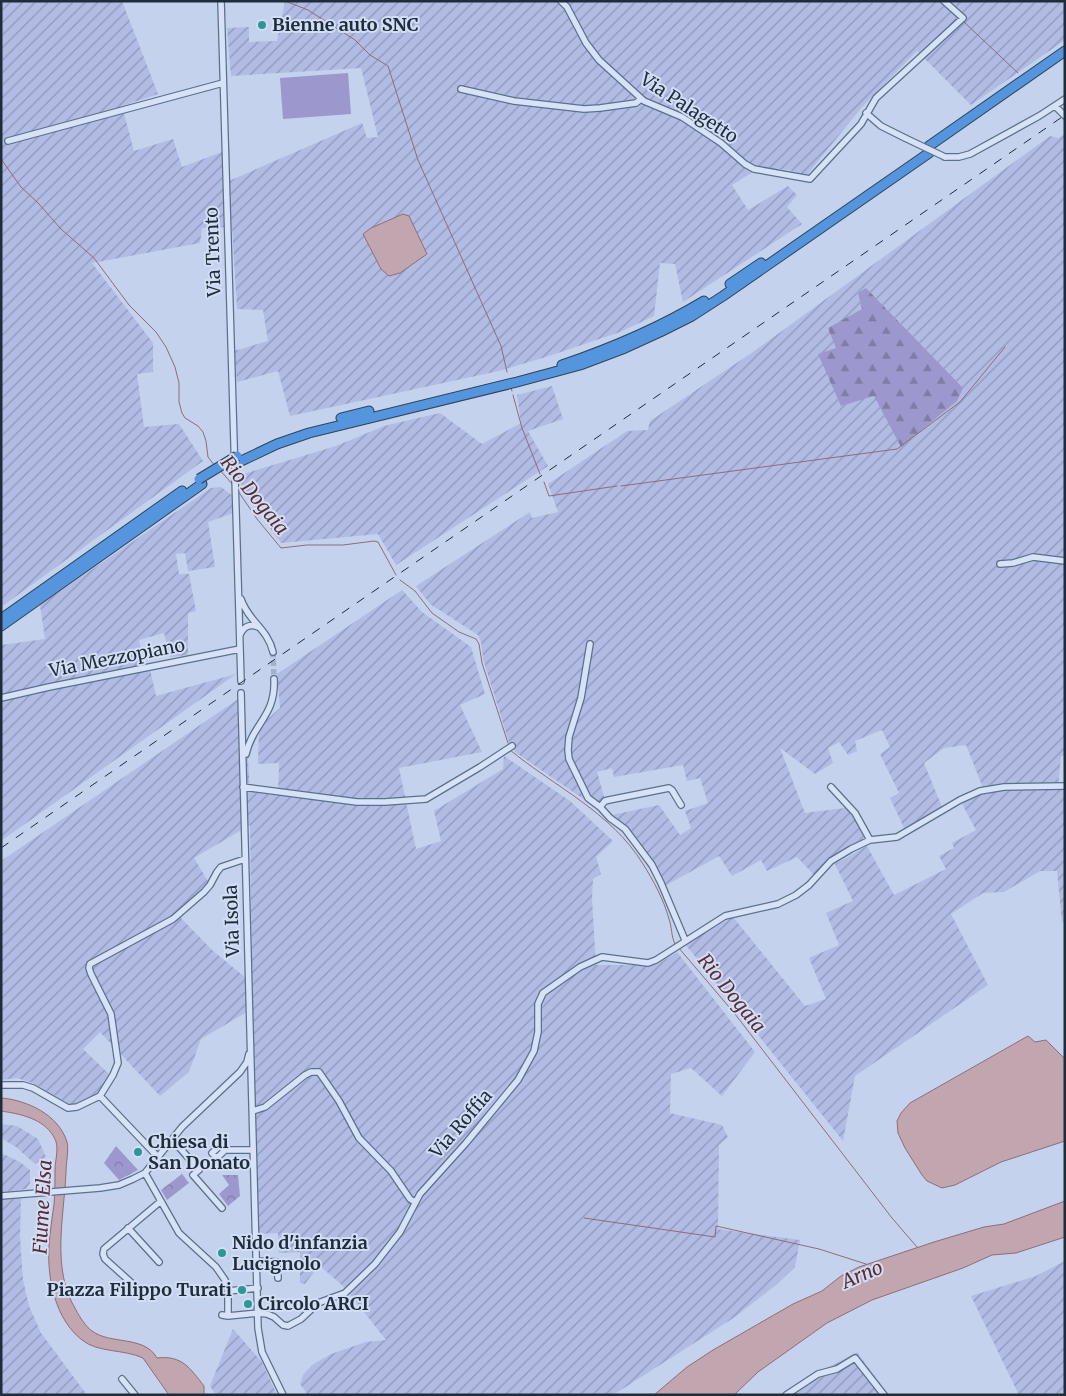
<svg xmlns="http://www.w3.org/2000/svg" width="1066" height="1396" font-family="Merriweather,serif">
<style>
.farmland{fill:url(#farmland-furrows);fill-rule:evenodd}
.forest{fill:url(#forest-firs)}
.park{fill:url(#park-crowns)}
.pitch{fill:#9c98cd}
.water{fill:#c1a6af;stroke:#906c76}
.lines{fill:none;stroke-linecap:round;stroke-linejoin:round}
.stream{stroke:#906c76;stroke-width:1}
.minor-tunnel{stroke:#a3b1ca;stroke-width:5.5;stroke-dasharray:5.5 3;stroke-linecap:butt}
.minor-casing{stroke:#5a7189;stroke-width:8}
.highway-casing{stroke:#2e4557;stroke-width:11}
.minor{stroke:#d7e2f9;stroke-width:5.5}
.highway{stroke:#5495de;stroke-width:9}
.rail{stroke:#1e2d39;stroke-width:1;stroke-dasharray:9 9;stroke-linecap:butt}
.minor-bridge-casing{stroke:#5a7189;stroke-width:8;stroke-linecap:butt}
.highway-bridge-casing{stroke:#2e4557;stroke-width:11;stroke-linecap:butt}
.minor-bridge{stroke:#d7e2f9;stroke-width:5.5}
.highway-bridge{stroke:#5495de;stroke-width:9}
.poi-dot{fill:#2a9894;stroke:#d3def6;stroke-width:2}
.labels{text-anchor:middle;stroke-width:4;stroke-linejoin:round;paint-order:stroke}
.poi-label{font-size:18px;font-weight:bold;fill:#1e2d39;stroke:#d3def6;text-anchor:start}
.street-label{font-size:18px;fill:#1e2d39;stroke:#d3def6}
.water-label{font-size:19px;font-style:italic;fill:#592d31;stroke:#d3def6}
</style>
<defs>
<pattern id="farmland-furrows" width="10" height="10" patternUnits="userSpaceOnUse" patternTransform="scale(1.25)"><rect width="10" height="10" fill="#b1bbe4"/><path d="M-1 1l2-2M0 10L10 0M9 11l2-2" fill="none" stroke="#8f98ba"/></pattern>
<pattern id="forest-firs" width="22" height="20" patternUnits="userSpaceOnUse" patternTransform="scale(1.25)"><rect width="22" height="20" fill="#9c98cd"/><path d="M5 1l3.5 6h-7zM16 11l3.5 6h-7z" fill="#7f7ca7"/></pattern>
<pattern id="park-crowns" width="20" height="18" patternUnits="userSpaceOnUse" patternTransform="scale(1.25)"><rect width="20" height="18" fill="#9c98cd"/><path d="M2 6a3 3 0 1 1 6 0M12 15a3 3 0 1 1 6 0" fill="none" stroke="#7f7ca7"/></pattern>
</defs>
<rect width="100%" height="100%" fill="#c4d2ee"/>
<!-- farmland -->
<path class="farmland" d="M1,1H122L158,94L122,106L134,151L173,139L182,167L230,149L229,181L362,123L367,138L378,137L361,68L231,76L227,28L249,27V42L277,41L285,1H1065V40L971,105L917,51L863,106L806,176L789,170L761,167L732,185L748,210L788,186L797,195L787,207L802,224L683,302L675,264L660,263L654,316L620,332L546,357L499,371L290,416L278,371L237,382L234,351L268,341L263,310L237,309L232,227L202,228L200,243L92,263L153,343V372L137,374L144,427L179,424L203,461L1,607Z
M1065,134V756H1061L1058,788H1065V920L1062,923L1057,871H1040L1004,892L983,893L951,914L988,985L855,1076L843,1141L685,944L733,917L805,1006L826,999L809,958L839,945L826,913L853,901L835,864L867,846L894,895L946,869L939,856L954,848L952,843L976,830L961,802L985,793L966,745L944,748L924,763L942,807L905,830L890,798L899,793L880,754L890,747L882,730L855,741L857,751L848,755L839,742L828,748L833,763L815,774L780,748L805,813L845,808L852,814L864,838L826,861L814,875L797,857L767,871L761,860L732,876L719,856L661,888L631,839L607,816L659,805L680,835L691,828L685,811L708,803L700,778L687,781L683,765L614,777L612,768L597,772L605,800L595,807L515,752L509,742L483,659L481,642L478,635L430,604L416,586L530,512L532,518L558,512L548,484L627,431L648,430L650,421L753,352L1050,136L1059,138Z
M552,386L563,419L528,431L548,466L396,565L378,534L281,543L242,489L240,475L336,446L384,426L440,413L482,444L521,423L517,395Z
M221,487L238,500L239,511L208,522L215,567L188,571L185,553L176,554L179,574H189L196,611L188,613V655L170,657L164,633L139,640L145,670L150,669L156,696L236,674L1,841V645L45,639L40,605L211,488Z
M402,590L422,612L471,647L485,694L460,705L482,752L399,768L416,849L441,841L434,811L503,769L504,756L570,801L613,841L596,857L601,874L593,879L592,899L596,965H656L677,952L755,1052L722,1096L691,1068L671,1074L670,1113L722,1125L728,1137L719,1145L718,1229L800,1240L795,1267L776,1285L735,1317L613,1395H308L300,1384L303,1375L312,1365L331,1354L366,1342L386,1340L345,1288L319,1265L305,1284L300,1283V1252L279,1253L278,1233L259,1234L252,1009L201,1039L189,1072L160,1096L100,1032L83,1049L110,1075L99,1094L74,1105L68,1103L33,1083L17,1078L1,1080V861L244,695L250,791L278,796L279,763L258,764L259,727L280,708L277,674ZM250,825L252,983L212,950L177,914L209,883L194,858Z
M1,1124L17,1126L38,1139L46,1157L35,1164L16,1147L1,1138Z
M1,1153L20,1162L30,1170V1183L26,1189L1,1192Z
M21,1197L20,1236L23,1280L29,1306L41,1333L87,1395H1V1198Z
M1065,1261V1395H1017L1018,1393L971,1296L1036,1276Z
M233,1329L262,1362L277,1395H216L210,1386Z
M857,1352L889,1395H784L813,1373L835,1364Z"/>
<!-- forest -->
<path class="forest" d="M866,288L963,388L957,401L901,447L874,396L841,406L818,354L836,348L828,328L862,309L858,293Z"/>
<!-- park -->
<path class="park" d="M116,1146L138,1170L119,1180L104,1163Z
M182,1174L189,1183L167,1200L161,1190Z
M222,1175H238L240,1196L228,1206L219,1194L229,1185Z"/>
<!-- pitch -->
<path class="pitch" d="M348,73L351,114L283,119L280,78Z"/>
<!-- water -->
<path class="water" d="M403,214L409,216L427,254L400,273L389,276L381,269L363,234L371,228Z
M1028,1036L1035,1042L1046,1040L1065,1059V1141L1001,1162L955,1185L942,1188L927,1181L922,1175L905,1148L898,1133L897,1121L901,1113L910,1103Z
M1,1098C27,1100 59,1115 67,1142C69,1150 66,1163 66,1172C64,1218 51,1269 76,1310C79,1316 86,1327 92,1331C111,1345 144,1335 157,1358C182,1355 190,1368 204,1386V1395H169L143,1358C124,1349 98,1353 82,1340C55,1319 47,1278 49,1246C50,1232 52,1218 54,1205C55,1193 55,1182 55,1170C55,1159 60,1147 54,1137C43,1118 20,1114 1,1111Z
M1065,1201V1237L1016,1253L992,1255L963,1268L872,1300L827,1323L758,1372L734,1395H654L687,1367L713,1350L793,1304L822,1291L841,1276L859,1267L934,1242L984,1227L1004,1224Z"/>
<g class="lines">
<!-- stream -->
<path class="stream" d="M285,1L308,10L355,40L370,55L388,66L418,160L501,346L507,372
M964,22L1018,73
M1,159L21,187L38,203L61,229L94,258L129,305L156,332L166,347L175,367L179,383V402L182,413L185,418L198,426L203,432L206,441L208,457L215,466
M511,388L512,391
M513,395L522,428L540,474
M220,470L232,484
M544,482L549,496L617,486
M621,486L897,449L960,402L1005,347
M238,491L257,519L281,548L307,545H343L374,541L378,542L396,575
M400,580L415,591L432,613L459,632L476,639L479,644L482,663L508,743
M510,750C555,787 611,812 643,864C653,880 664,900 669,919C672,927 671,936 675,944
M678,947L735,1014L892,1218L917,1247
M584,1218L715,1237L716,1226L819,1249L866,1264"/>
<!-- minor-tunnel -->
<path class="minor-tunnel" d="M273,652L274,679"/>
<defs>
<path id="minor" d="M221,1L241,681
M561,1L567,7L586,43L599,60L644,101L682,117L721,143L745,164L754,169L810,179L861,124L876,98L963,18L944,1
M461,89L514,101L584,109L600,108L636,103L641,99
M1055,106L1065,116
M866,113L881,126L905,138
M8,141L223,83
M945,157H959L970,154L1039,116L1065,99
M1000,564L1013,563L1033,557L1065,561
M241,599C248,621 268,629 273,652
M240,635C243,627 250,623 258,627
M590,644L581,698L569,737L568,750L569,759L588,798L600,807L610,818L625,829L652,865L661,883L685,940
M241,693L258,1328L262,1352L283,1395
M1,698L49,687L240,649
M246,754C253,723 276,716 274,679
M243,787L357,802H385L426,799L480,767L512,746
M831,787L855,813L870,840
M600,807L605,801L609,800L669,788L672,790L681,805
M1,1085H23L33,1088L68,1108L77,1107L100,1096
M253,1111L265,1107L305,1075L311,1072H319L339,1101L359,1138L391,1171L410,1199L415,1202
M172,1139L199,1170L193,1175L222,1208
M225,1150L221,1145L212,1153L217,1158L225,1150H253
M158,1157L100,1096L113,1075L118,1063L111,1014L91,974L89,968L90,964L173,919L204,892L210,885L217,872L221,867L245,859
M145,1173L179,1233L216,1267L225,1280L228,1291V1316
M1,1196L100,1188L119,1185L133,1179L145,1173L182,1127L240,1072L247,1062L249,1054
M128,1228L159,1262
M257,1261L277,1262L278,1278
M135,1286L105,1259L103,1254L104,1249L161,1201
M228,1291L258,1288
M222,1315L228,1316L258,1313L267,1314L274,1317L283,1325L288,1326L301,1319L318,1303L345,1293L375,1264L400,1232L420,1194L466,1143L518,1080L534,1051L538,1032V1004L543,993L580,967L602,957L648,963L656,960L725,916L778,904L796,895L809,885L831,861L851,849L870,840L897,837L960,800L980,791L1004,787L1065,786
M122,1379L135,1395
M786,1395L818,1374L837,1369L855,1358L884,1395"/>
<path id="highway" d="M929,146L1065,51
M730,284L761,263
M562,365C612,348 659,328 704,301
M341,418L369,411
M237,463L277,444L309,433L517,382L580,365L625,348L660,332L692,316L723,296L929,153
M1,619L182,491
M1,626L202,484"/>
</defs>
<!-- minor casing -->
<use href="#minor" class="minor-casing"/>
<!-- highway casing -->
<use href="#highway" class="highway-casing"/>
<!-- minor -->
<use href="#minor" class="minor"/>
<!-- highway -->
<use href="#highway" class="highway"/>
<!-- rail -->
<path class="rail" d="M1,848L1065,115"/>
<defs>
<path id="minor-bridge" d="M905,138L945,157"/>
<path id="highway-bridge" d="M199,479L237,456"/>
</defs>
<!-- minor-bridge casing -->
<use href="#minor-bridge" class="minor-bridge-casing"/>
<!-- highway-bridge casing -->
<use href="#highway-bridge" class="highway-bridge-casing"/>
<!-- minor-bridge -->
<use href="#minor-bridge" class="minor-bridge"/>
<!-- highway-bridge -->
<use href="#highway-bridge" class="highway-bridge"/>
</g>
<!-- markers -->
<g class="poi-dot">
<circle cx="262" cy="25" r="5"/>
<circle cx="138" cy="1152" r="5"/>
<circle cx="222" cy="1253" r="5"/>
<circle cx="242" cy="1290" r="5"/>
<circle cx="248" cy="1304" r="5"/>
</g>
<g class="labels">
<!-- poi labels -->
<g class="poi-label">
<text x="272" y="31">Bienne auto SNC</text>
<text x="148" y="1148">Chiesa di<tspan x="148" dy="21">San Donato</tspan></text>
<text x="232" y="1249">Nido d'infanzia<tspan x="232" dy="21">Lucignolo</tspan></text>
<text x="232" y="1296" text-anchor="end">Piazza Filippo Turati</text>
<text x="258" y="1310">Circolo ARCI</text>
</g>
<!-- street labels -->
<g class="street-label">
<text transform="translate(689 108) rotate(33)" y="6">Via Palagetto</text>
<text transform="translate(213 252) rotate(-92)" y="6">Via Trento</text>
<text transform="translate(117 658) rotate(-11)" y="6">Via Mezzopiano</text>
<text transform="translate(232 921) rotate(-92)" y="6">Via Isola</text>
<text transform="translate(461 1124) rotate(-49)" y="6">Via Roffia</text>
</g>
<!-- water labels -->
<g class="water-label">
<text transform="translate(255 495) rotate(51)" y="7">Rio Dogaia</text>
<text transform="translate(732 993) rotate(51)" y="7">Rio Dogaia</text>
<text transform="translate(42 1207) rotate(-87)" y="7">Fiume Elsa</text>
<text transform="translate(862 1274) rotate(-23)" y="7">Arno</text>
</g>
</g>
<!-- border -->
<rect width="1066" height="1396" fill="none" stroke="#1e2d39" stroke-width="5"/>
</svg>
